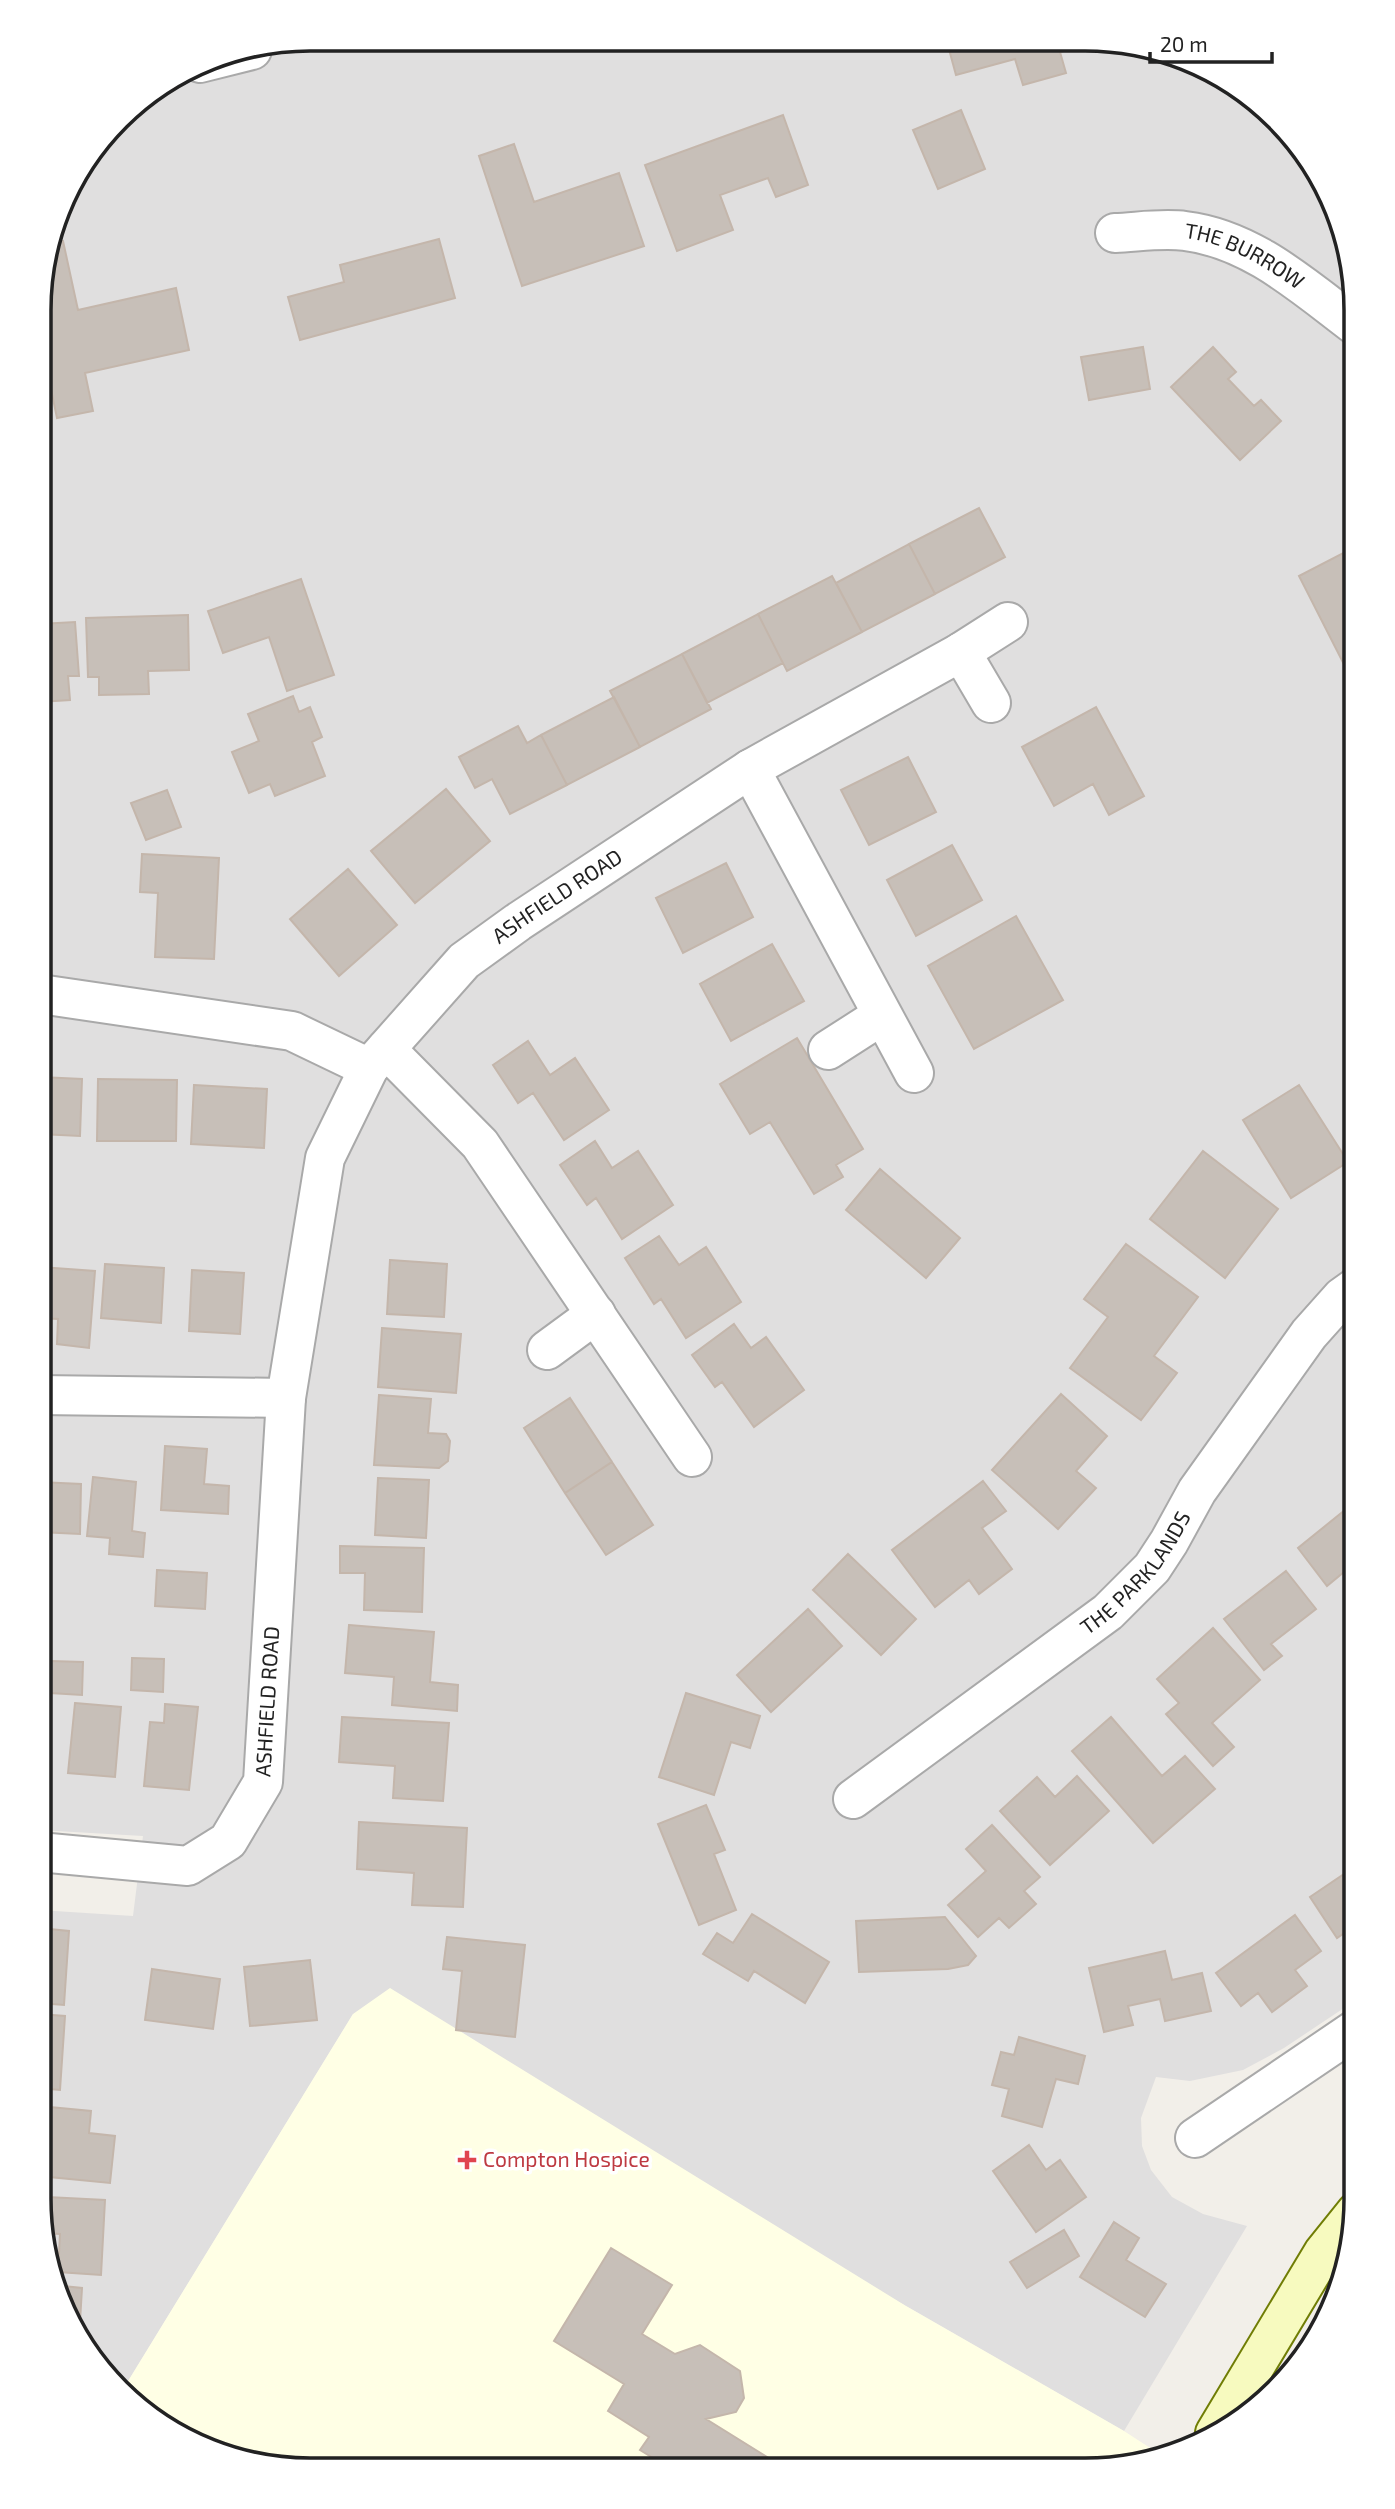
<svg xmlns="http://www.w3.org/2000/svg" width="1395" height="2509" font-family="'Exo 2',sans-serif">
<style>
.residential{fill:#e0dfdf}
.education{fill:#ffffe5}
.building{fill:#c7bfb8;stroke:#c4b6ab;stroke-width:2}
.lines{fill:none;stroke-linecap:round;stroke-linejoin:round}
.minor-casing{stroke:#a9a9a9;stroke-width:42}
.secondary-casing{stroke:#707d05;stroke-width:42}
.minor{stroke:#fff;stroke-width:38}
.secondary{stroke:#f7fabf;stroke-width:38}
.health-dot{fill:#e0444e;stroke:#fff;stroke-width:2.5}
.labels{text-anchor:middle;stroke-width:7;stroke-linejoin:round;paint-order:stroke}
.street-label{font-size:21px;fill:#222;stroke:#fff}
.health-label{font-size:21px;fill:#be3a42;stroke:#fff;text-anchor:start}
.rim{fill:none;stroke:#222;stroke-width:3.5}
</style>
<rect width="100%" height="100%" fill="#f2efe9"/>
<!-- residential -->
<path class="residential" d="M309,39L1138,44L1205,66L1264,105L1311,159L1342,222L1356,309V2000L1284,2048L1243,2070L1190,2081L1156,2077L1141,2118L1142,2146L1151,2170L1172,2197L1203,2214L1247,2226L1124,2431L906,2306L353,2014L122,2391L84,2350L53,2287L39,2200V1910L133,1916L143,1836L39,1830L41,274L67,189L131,106L206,59Z"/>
<!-- education -->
<path class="education" d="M390,1988L906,2306L1124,2431L1161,2455L1159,2458L1086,2470L274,2468L205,2450L144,2414L122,2391L353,2014Z"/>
<!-- building -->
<path class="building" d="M947,42L1085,43L1086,45L1060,52L1066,73L1023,85L1015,59L956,75Z
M961,110L985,169L938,189L913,130Z
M783,115L808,185L776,197L768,178L720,195L733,230L677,251L645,165Z
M514,144L534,202L619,173L644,246L522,286L479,156Z
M439,239L455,298L300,340L288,297L344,282L340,265Z
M63,241L78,310L176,288L189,350L85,373L93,411L57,418L41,341V274L50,244Z
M1143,347L1150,389L1089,400L1081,357Z
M1213,347L1236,372L1228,379L1254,406L1261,400L1281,421L1240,460L1171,387Z
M979,508L1005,557L935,594L909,544Z
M909,544L935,594L862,632L836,583Z
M1349,550L1356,564V688L1299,576Z
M832,576L862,632L787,671L758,614Z
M301,579L334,675L287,691L269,637L223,653L208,611Z
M758,614L783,663L707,703L682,654Z
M188,615L189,670L148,671L149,694L99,695V677H88L86,618Z
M75,622L79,676H68L70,700L40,702V624Z
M682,654L711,709L640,747L610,691Z
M293,696L299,712L310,707L322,737L312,742L325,776L275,796L270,784L249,793L232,752L259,741L248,714Z
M614,697L640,747L567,785L541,735Z
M1096,707L1144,796L1109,815L1093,784L1054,806L1022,747Z
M518,726L527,743L541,735L567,785L510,814L492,779L475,788L459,757Z
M908,757L936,812L869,845L841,790Z
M446,789L490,841L415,903L371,851Z
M167,790L181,827L146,840L131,803Z
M952,845L982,900L916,936L887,880Z
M142,854L219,858L214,959L155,957L158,893L140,892Z
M726,863L753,917L683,953L656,898Z
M348,869L397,925L339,976L290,919Z
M1016,916L1063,1000L974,1049L928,966Z
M772,944L804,1001L731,1041L700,984Z
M797,1038L863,1149L836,1165L843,1177L814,1194L770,1122L750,1134L720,1084Z
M528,1041L550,1075L575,1058L609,1110L564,1140L533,1093L518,1103L493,1065Z
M40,1077L82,1079L80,1136L40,1134Z
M98,1079L177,1080L176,1141H97Z
M194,1085L267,1089L264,1148L191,1144Z
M1299,1085L1348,1162L1291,1198L1243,1120Z
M595,1141L612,1168L638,1151L673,1205L622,1239L596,1198L587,1205L560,1165Z
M1203,1151L1278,1209L1225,1278L1150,1219Z
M880,1169L960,1238L926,1278L846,1210Z
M659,1236L679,1265L706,1247L741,1302L686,1338L661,1299L654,1304L625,1258Z
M1126,1244L1198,1297L1154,1356L1177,1373L1141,1420L1070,1368L1108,1317L1084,1299Z
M390,1260L447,1264L444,1317L387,1314Z
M105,1264L164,1268L161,1323L101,1318Z
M40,1267L95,1271L89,1348L57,1344L58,1319L40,1318Z
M192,1270L244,1273L240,1334L189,1331Z
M734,1324L751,1348L766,1337L804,1390L754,1427L722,1382L715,1387L692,1355Z
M382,1328L461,1334L456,1393L378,1387Z
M1061,1394L1107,1436L1076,1471L1096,1488L1058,1529L992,1470Z
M379,1395L431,1399L428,1433L446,1434L450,1441L448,1461L439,1468L374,1465Z
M570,1398L612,1462L565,1493L524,1428Z
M165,1446L207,1449L204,1484L229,1486L228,1514L161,1510Z
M612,1462L653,1525L606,1555L565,1493Z
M93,1477L136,1482L132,1531L145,1533L143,1557L109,1554L110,1538L87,1536Z
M378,1478L429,1480L426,1538L375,1535Z
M983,1481L1006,1511L982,1528L1012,1569L979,1594L969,1580L935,1607L892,1550Z
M39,1482L81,1484L80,1534L39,1532Z
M1356,1501V1562L1327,1586L1298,1548Z
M340,1546L424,1548L422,1612L364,1610L365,1573H340Z
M848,1554L916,1619L881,1655L813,1590Z
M157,1570L207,1573L205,1609L155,1606Z
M1286,1571L1316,1609L1271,1644L1282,1656L1264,1670L1224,1619Z
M808,1609L842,1646L771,1712L737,1675Z
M349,1625L434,1632L430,1682L458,1685L457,1711L392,1705L394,1677L345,1673Z
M1213,1628L1260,1680L1212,1723L1234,1747L1213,1766L1166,1714L1179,1703L1157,1679Z
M132,1658L164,1659L163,1692L131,1690Z
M50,1661L83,1662L82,1695L50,1693Z
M686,1693L760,1716L750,1748L731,1742L714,1795L659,1777Z
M39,1697L44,1698L39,1749Z
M75,1703L121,1707L115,1777L68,1773Z
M165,1704L198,1707L189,1790L144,1786L150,1722L164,1723Z
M342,1717L449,1723L443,1801L393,1798L395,1766L339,1762Z
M1111,1717L1162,1776L1185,1756L1215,1789L1153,1843L1072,1751Z
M1077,1776L1109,1811L1050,1865L1000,1811L1037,1777L1055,1797Z
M706,1805L725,1850L714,1854L736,1910L699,1925L658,1824Z
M359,1822L467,1828L463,1907L412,1905L414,1873L357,1869Z
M992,1825L1040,1877L1024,1891L1036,1904L1009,1928L999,1918L978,1937L948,1905L986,1871L966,1849Z
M1356,1866V1925L1337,1938L1310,1897Z
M752,1914L829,1962L805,2003L754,1971L748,1981L703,1954L717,1933L733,1943Z
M1295,1915L1321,1951L1295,1970L1307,1986L1272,2012L1258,1993L1241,2006L1216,1973Z
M945,1917L976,1956L968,1965L948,1969L859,1972L856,1921Z
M39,1928L69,1931L64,2005L39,2003Z
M447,1937L525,1945L515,2037L456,2030L462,1971L443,1969Z
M1165,1951L1172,1980L1202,1973L1211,2011L1165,2021L1160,1999L1128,2006L1133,2025L1104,2032L1089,1968Z
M310,1960L317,2020L250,2026L244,1967Z
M152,1969L220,1979L213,2029L145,2020Z
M39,2014L65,2016L60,2090L39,2088Z
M1019,2037L1085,2056L1078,2084L1056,2079L1042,2127L1002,2116L1009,2089L992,2085L1001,2052L1014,2055Z
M39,2106L91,2111L89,2133L115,2136L110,2183L39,2176L41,2147H39Z
M1029,2145L1046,2170L1060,2160L1086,2197L1036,2232L993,2171Z
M47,2197L105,2200L101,2275L58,2272L60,2234L45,2233Z
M1114,2222L1139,2238L1126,2260L1166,2284L1145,2317L1080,2277Z
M1064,2230L1079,2256L1027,2288L1010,2262Z
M611,2248L672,2285L642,2334L675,2354L700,2345L740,2371L744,2398L736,2412L706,2419L788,2470L671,2469L640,2450L649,2437L608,2411L624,2384L554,2341Z
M53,2285L82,2288L79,2339L53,2287Z"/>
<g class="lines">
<defs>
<g id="minor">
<path d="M200,63L252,50"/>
<path id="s1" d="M1115,233C1138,232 1163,228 1185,231C1252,239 1304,287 1356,326"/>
<path d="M961,652L991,703"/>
<path d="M750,769L914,1073"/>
<path d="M40,994L292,1031L369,1068"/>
<path d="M386,1049L480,1144L692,1457"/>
<path d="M828,1050L881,1016"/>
<path d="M547,1350L596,1314"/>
<path d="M39,1395L286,1398"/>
<path id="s2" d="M853,1799L1108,1612L1152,1568L1169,1542L1197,1491L1309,1334L1342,1297L1356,1287"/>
<path id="s3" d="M39,1852L188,1866L228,1841L263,1782L286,1398L325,1158L369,1068L464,961L518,922L750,769L961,652L1008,622"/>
<path d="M1195,2138L1356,2029"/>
</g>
<path id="secondary" d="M1215,2433L1323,2253L1356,2212"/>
</defs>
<!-- minor casing -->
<use href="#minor" class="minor-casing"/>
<!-- secondary casing -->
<use href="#secondary" class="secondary-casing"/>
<!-- minor -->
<use href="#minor" class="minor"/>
<!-- secondary -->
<use href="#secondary" class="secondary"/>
</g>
<!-- markers -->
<path class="health-dot" d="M463.5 2149.5h7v7h7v7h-7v7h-7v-7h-7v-7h7z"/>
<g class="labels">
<!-- street labels -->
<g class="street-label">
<text dy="7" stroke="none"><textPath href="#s1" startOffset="135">THE BURROW</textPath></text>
<text dy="7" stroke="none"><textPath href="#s3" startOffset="1250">ASHFIELD ROAD</textPath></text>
<text dy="7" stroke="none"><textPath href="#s2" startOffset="364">THE PARKLANDS</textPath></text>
<text dy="7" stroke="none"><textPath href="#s3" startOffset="346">ASHFIELD ROAD</textPath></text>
</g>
<!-- health labels -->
<g class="health-label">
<text x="483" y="2167">Compton Hospice</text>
</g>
</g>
<!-- crop -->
<path d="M0 0H1395V2509H0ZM310 51H1085A259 259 0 0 1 1344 310V2199A259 259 0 0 1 1085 2458H310A259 259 0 0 1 51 2199V310A259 259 0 0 1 310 51Z" fill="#fff" fill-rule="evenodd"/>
<path class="rim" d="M310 51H1085A259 259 0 0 1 1344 310V2199A259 259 0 0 1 1085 2458H310A259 259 0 0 1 51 2199V310A259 259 0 0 1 310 51Z"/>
<!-- scale -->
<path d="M1150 52v10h122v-10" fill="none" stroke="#222222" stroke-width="3.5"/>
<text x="1160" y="52" font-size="21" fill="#222222" stroke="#ffffff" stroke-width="5" paint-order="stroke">20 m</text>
</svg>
